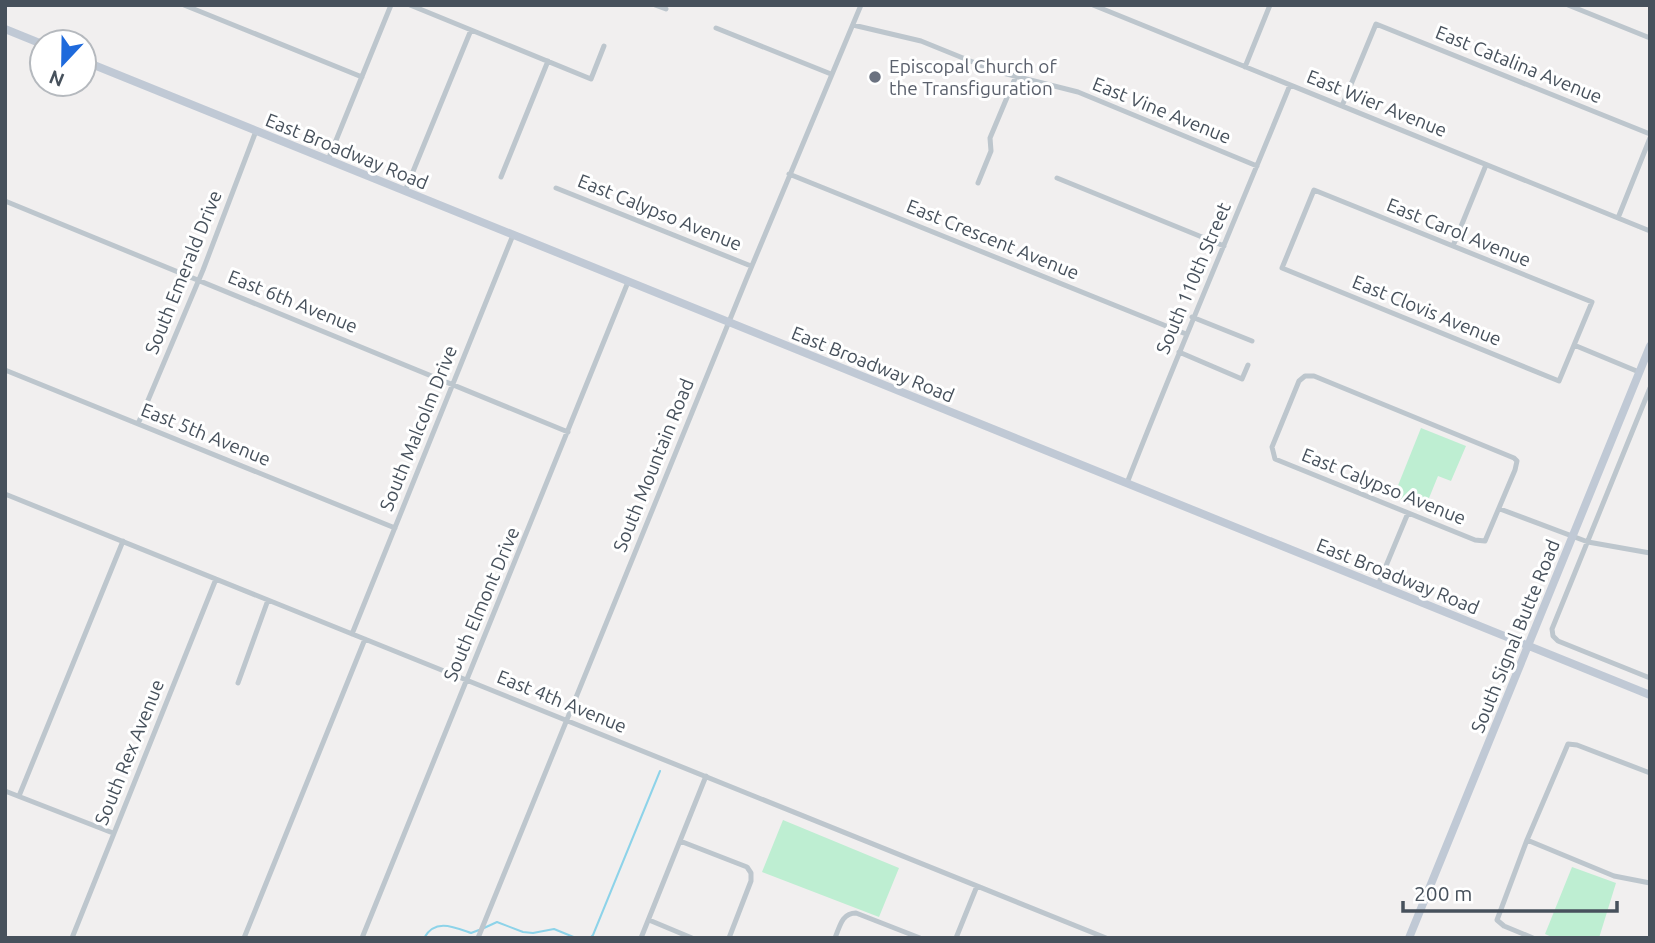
<svg xmlns="http://www.w3.org/2000/svg" width="1655" height="943" font-family="Ubuntu,sans-serif">
<style>
.green{fill:#beeed2}
.lines{fill:none;stroke-linecap:round;stroke-linejoin:round}
.stream{stroke:#8dd3e9;stroke-width:2}
.minor{stroke:#bdc6cd;stroke-width:5}
.secondary{stroke:#c0c9d5;stroke-width:8}
.worship-dot{fill:#6b7280;stroke:#fff;stroke-width:2.5}
.labels{text-anchor:middle;stroke-width:6;stroke-linejoin:round;paint-order:stroke}
.street-label{font-size:19px;fill:#47515c;stroke:#fff}
.worship-label{font-size:19px;fill:#5b616d;stroke:#fff;text-anchor:start}
</style>
<rect width="100%" height="100%" fill="#f1efef"/>
<!-- green -->
<path class="green" d="M1421,428L1466,446L1451,481L1438,476L1427,503L1412,499L1402,500L1395,493Z
M783,820L899,868L879,917L762,872Z
M1572,867L1616,883L1599,938H1554L1545,934Z"/>
<g class="lines">
<!-- stream -->
<path class="stream" d="M484,928L497,922L523,932L533,933L554,929L576,938
M424,938C435,918 454,927 471,933L479,930
M590,938L593,935L660,771"/>
<!-- minor -->
<path class="minor" d="M184,5L362,77
M410,5L591,79L604,46
M655,5L666,9
M1093,5L1650,231
M1568,5L1650,38
M853,25L921,41L995,71L1078,92L1257,166
M716,28L831,74
M1245,67L1270,5
M1342,106L1376,24L1650,134
M328,160L391,5
M789,174L1186,334
M501,177L548,61
M1057,178L1224,246
M978,183L991,151L990,138L1016,76
M556,188L751,266
M1314,190L1592,302L1559,381L1282,268Z
M405,191L471,30
M5,201L568,432
M1618,218L1650,138
M1453,246L1486,165
M1192,317L1252,341
M1574,345L1639,372
M1179,352L1242,379L1248,365
M5,370L395,528
M1305,376H1314L1514,458L1517,461L1515,470L1485,541L1475,540L1275,459L1272,447L1299,381Z
M1650,388L1552,629L1553,636L1558,641L1650,678
M138,424L203,270L256,131
M1127,483C1179,350 1236,218 1290,85
M5,494L1106,938
M1500,509L1588,542L1650,553
M1378,585L1408,513
M352,634L513,235
M238,683L268,600
M5,791L113,833
M19,796L123,541
M1527,840L1614,876L1650,883
M680,841L747,867L751,873V881L729,938
M649,920L692,938
M72,938L216,579
M244,938L365,639
M362,938L628,282
M478,938L746,280L861,5
M641,938L706,776
M835,938C840,926 842,913 856,913L920,938
M956,938L977,886
M1533,938L1504,926L1497,920L1527,840L1568,744L1577,745L1650,773"/>
<!-- secondary -->
<path class="secondary" d="M5,29L42,44
M84,61L1650,695
M1409,938L1650,346"/>
</g>
<!-- markers -->
<circle class="worship-dot" cx="875" cy="77" r="7"/>
<g class="labels">
<!-- street labels -->
<g class="street-label">
<text transform="translate(1519 64) rotate(22)" y="7">East Catalina Avenue</text>
<text transform="translate(1377 103) rotate(22)" y="7">East Wier Avenue</text>
<text transform="translate(1162 110) rotate(22)" y="7">East Vine Avenue</text>
<text transform="translate(347 151) rotate(22)" y="7">East Broadway Road</text>
<text transform="translate(660 212) rotate(22)" y="7">East Calypso Avenue</text>
<text transform="translate(1459 232) rotate(22)" y="7">East Carol Avenue</text>
<text transform="translate(993 239) rotate(22)" y="7">East Crescent Avenue</text>
<text transform="translate(183 272) rotate(-68)" y="7">South Emerald Drive</text>
<text transform="translate(1193 278) rotate(-67)" y="7">South 110th Street</text>
<text transform="translate(293 301) rotate(22)" y="7">East 6th Avenue</text>
<text transform="translate(1427 310) rotate(22)" y="7">East Clovis Avenue</text>
<text transform="translate(873 364) rotate(22)" y="7">East Broadway Road</text>
<text transform="translate(418 428) rotate(-68)" y="7">South Malcolm Drive</text>
<text transform="translate(206 434) rotate(22)" y="7">East 5th Avenue</text>
<text transform="translate(653 465) rotate(-68)" y="7">South Mountain Road</text>
<text transform="translate(1384 486) rotate(22)" y="7">East Calypso Avenue</text>
<text transform="translate(1398 576) rotate(22)" y="7">East Broadway Road</text>
<text transform="translate(481 604) rotate(-67)" y="7">South Elmont Drive</text>
<text transform="translate(1515 636) rotate(-68)" y="7">South Signal Butte Road</text>
<text transform="translate(562 701) rotate(22)" y="7">East 4th Avenue</text>
<text transform="translate(129 752) rotate(-68)" y="7">South Rex Avenue</text>
</g>
<!-- worship labels -->
<g class="worship-label">
<text x="889" y="73">Episcopal Church of<tspan x="889" dy="22">the Transfiguration</tspan></text>
</g>
</g>
<!-- border -->
<rect width="1655" height="943" fill="none" stroke="#47515c" stroke-width="14"/>
<!-- north arrow -->
<g transform="translate(63 63) rotate(202)"><circle r="33" fill="#ffffff" stroke="#b5b9be" stroke-width="2"/>
<path d="M0-5L12 26L0 18L-12 26Z" fill="#1e6adc"/>
<text y="-10" font-size="19" font-weight="bold" text-anchor="middle" fill="#47515c">N</text>
</g>
<!-- scale -->
<path d="M1403 901v10h214v-10" fill="none" stroke="#47515c" stroke-width="3.5"/>
<text x="1414" y="901" font-size="21" fill="#47515c" stroke="#ffffff" stroke-width="5" paint-order="stroke">200 m</text>
</svg>
